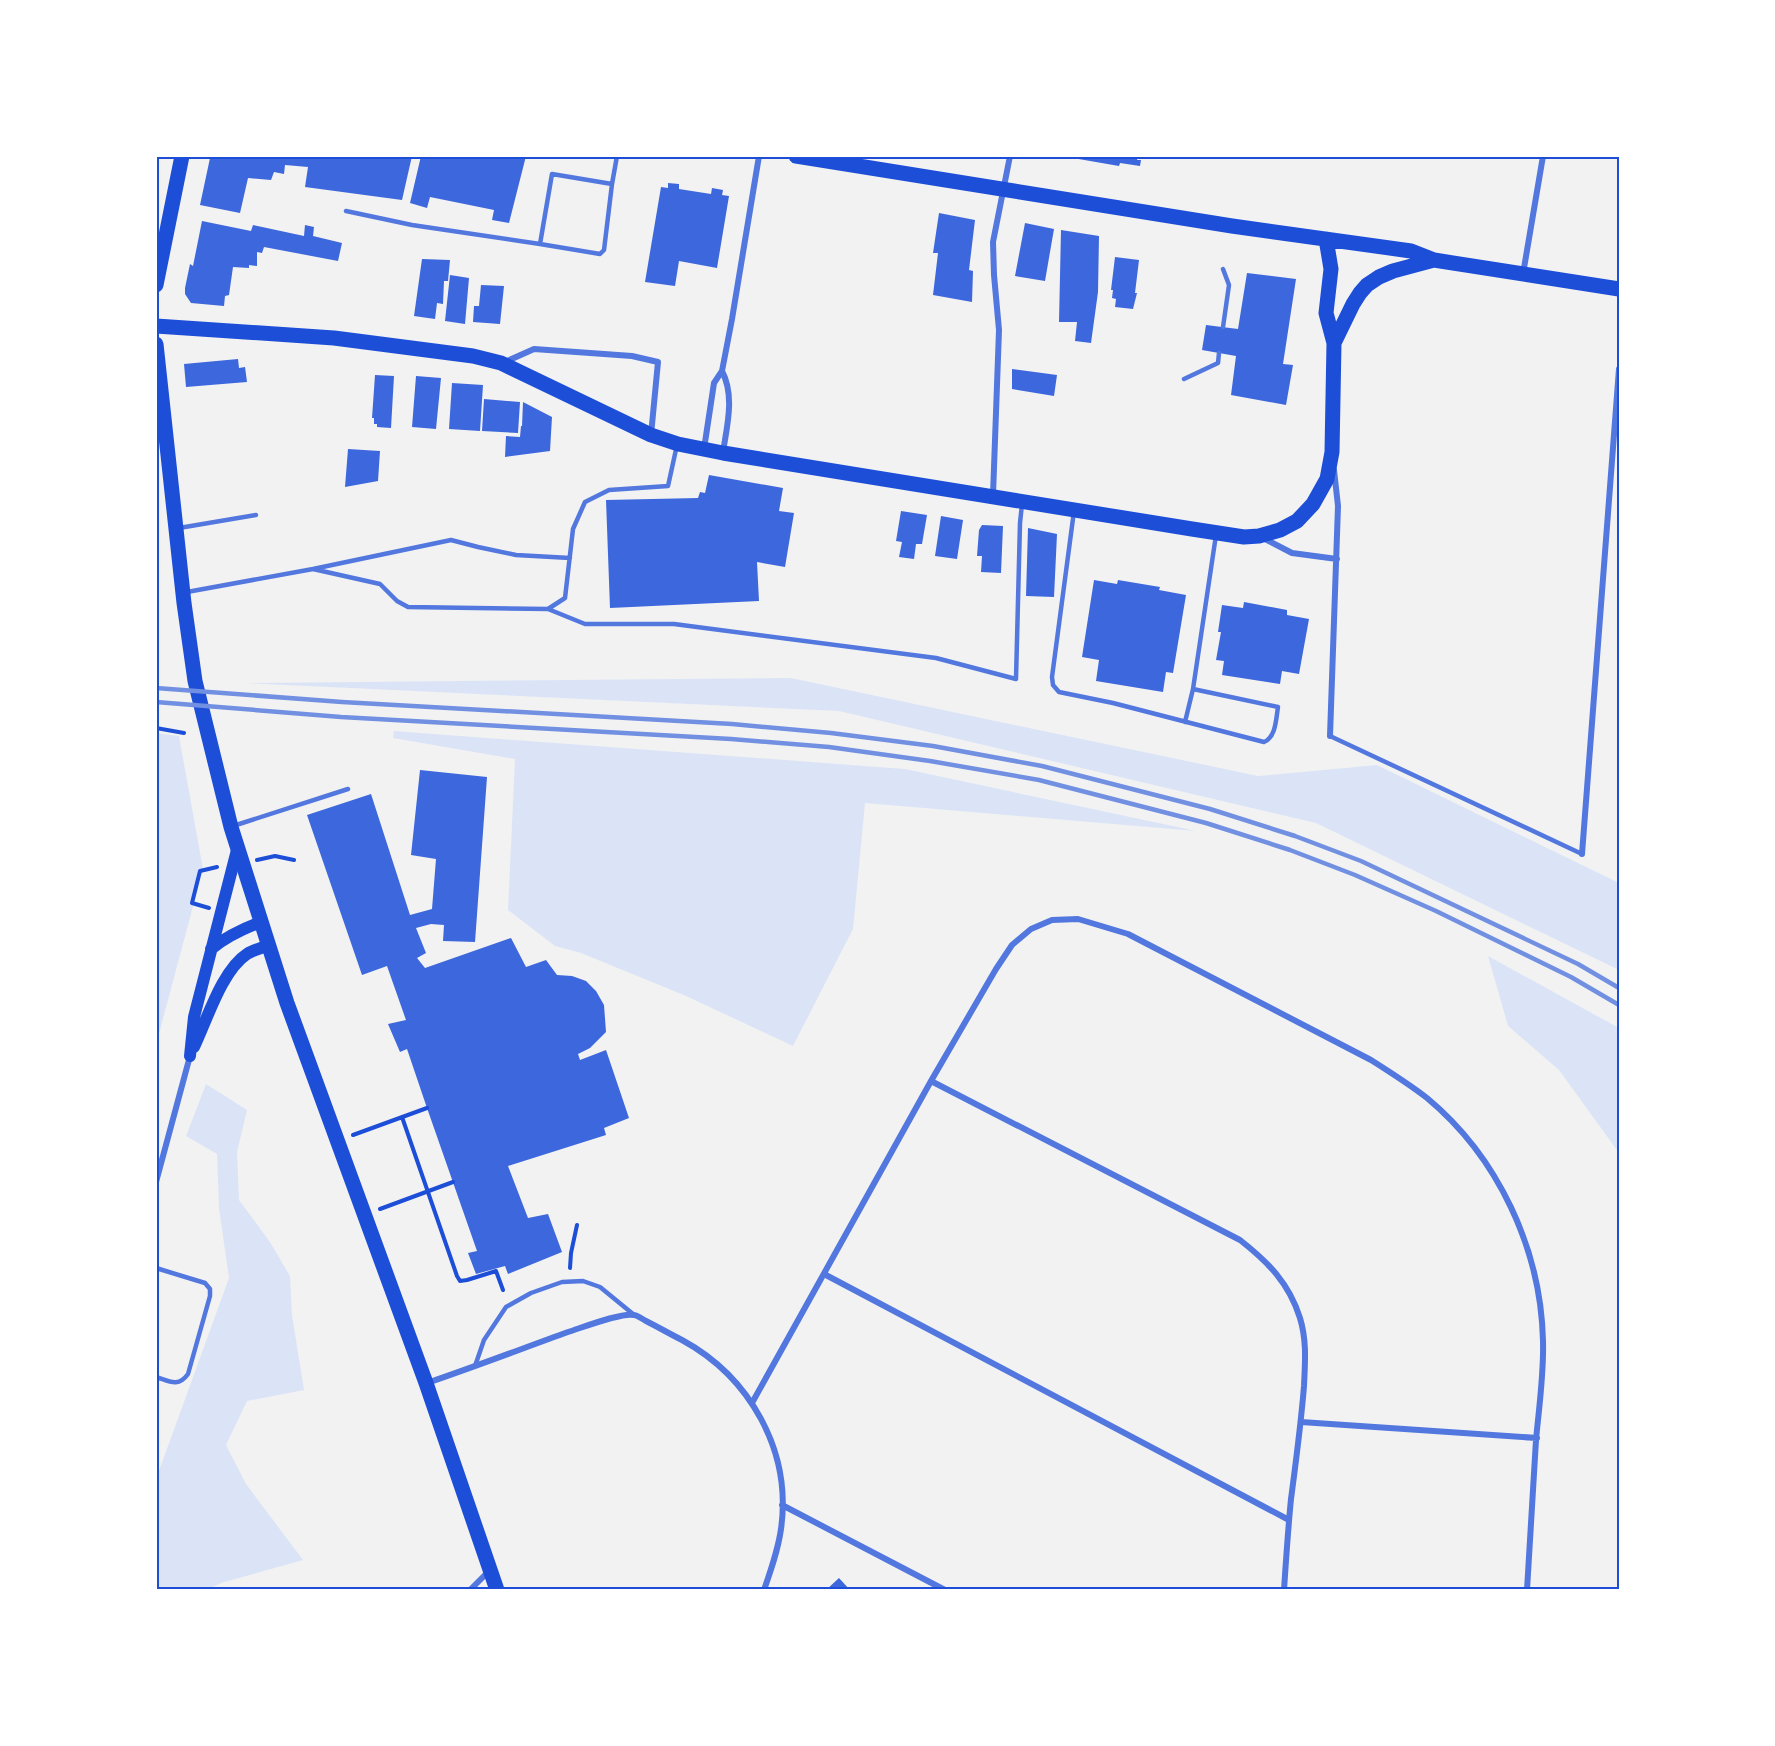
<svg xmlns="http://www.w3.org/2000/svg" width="1775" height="1746" font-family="Quicksand,sans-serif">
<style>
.green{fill:#dbe4f7}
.building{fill:#3d67dc}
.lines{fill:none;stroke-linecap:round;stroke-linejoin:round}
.path{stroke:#1d4ed8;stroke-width:4}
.service{stroke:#5277de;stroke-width:4.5}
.minor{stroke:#5277de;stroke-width:6}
.secondary{stroke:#1d4ed8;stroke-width:12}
.primary{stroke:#1d4ed8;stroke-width:15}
.rail{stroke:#7290e2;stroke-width:4.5}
.neatline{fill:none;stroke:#1d4ed8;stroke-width:2}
</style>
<rect width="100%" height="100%" fill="#f2f2f2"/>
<!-- green -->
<path class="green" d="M791,678L1258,776L1377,765L1619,883V970L1316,823L839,711L244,683Z
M394,731L905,769L1196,831L865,803L853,929L793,1046L686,996L581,953L555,946L508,910L515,759L393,738Z
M156,733L179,736L203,869L156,1045Z
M1488,956L1619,1028V1153L1559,1070L1508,1026Z
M206,1084L247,1110L237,1152L239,1200L270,1242L290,1276L292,1315L304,1390L247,1401L226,1445L246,1484L303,1560L221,1583L207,1590H156V1479L229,1278L219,1208L217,1154L186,1136Z"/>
<!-- building -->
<path class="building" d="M215,156H412L402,200L305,187L308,167L285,165L284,174L274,172L271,180L248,178L240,213L200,205L210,158H215Z
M421,156H526L509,223L492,220L494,210L430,197L427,208L410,203Z
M1067,156H1138L1137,160H1141L1140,166L1120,163L1119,166L1067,157Z
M668,183L679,184V189L711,194L712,188L723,190L722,195L729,196L717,268L679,261L675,286L645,282L661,187L668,188Z
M939,213L975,220L969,270L973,271L972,302L933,295L938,253H933Z
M202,221L251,231L253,225L304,236L305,225L314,227L313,236L342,243L338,261L264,247L262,253L257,252V266L249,265V268L233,267L229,295L225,296L224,306L191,303L185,294V288L190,264L193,266Z
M1025,223L1054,229L1045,281L1015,276Z
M1061,230L1099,236L1098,292L1091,343L1075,341L1077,322H1059Z
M1115,257L1139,260L1135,293H1137L1133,309L1115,307L1116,299L1112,298L1113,290H1111Z
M422,259L450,260L448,281H444L443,304L437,303L435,319L414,316Z
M1247,273L1296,279L1283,364L1293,365L1286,405L1231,395L1236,356L1202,350L1206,325L1238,329Z
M450,275L469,278L465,324L445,321Z
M481,285L504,286L500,324L473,322L474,306H479Z
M238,359L239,368L245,367L247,382L186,387L184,364Z
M1012,369L1057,375L1054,396L1012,389Z
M375,375L394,376L391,428L377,427V424H374V418H372Z
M416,376L441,378L436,429L412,427Z
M452,383L483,385L480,431L449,429Z
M484,399L520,402L518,433L482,431Z
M523,402L552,417L550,451L505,457L506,436L520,437L521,426H522Z
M348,449L380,451L378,481L345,487Z
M709,475L783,488L779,511L794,513L785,567L757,562L759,601L610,608L606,500L698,498L700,492L705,493Z
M901,511L927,515L922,544H916L914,559L899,557L902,542L896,541Z
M941,516L963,520L957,559L935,556Z
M982,525L1003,526L1001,573L981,572L982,556H977L979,530Z
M1028,528L1057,534L1054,597L1026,596Z
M1094,580L1117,584L1118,580L1160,587L1159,590L1186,595L1173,673L1166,672L1163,692L1096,681L1099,660L1082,657Z
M1244,602L1287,610V615L1309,619L1299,674L1282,671L1280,684L1222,675L1224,661L1216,660L1221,632H1218L1222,605L1243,608Z
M420,770L487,777L475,942L443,941L444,925L431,924L416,928L426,953L417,958L425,968L511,938L526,967L546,960L557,975L572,976L586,981L596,991L604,1005L606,1032L590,1048L578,1054L580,1060L606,1050L629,1118L604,1128L606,1135L508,1166L528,1218L548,1214L562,1252L508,1274L505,1266L476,1274L468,1253L477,1251L427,1108L407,1049L400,1052L388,1024L406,1020L387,966L362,975L307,815L371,794L410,915L432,909L436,859L411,855Z
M839,1578L850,1590H826Z"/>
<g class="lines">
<!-- path -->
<path class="path" d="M156,728L184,733
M257,860L275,856L294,860
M209,908L192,903L200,871L217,867
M402,1117L457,1276L460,1281L467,1280L496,1271L503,1290
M353,1135L427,1108
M380,1209L453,1182
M570,1268L571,1253L577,1225"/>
<!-- service -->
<path class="service" d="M612,184L617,156
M346,211L412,225L540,244L552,174L612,184L604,250L600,254L540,244
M1223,327L1229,285L1223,269
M1184,379L1218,363L1219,353
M1074,511L1052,677L1053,685L1059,692L1113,703L1264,742C1276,737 1276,719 1278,707L1193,689
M179,528L256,515
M313,569L380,584L397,601L408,607L548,609L565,598L573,529L585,502L609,490L668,486L677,445
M187,592L313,569L451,540L478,547L516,555L570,558
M548,609L585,624H674L936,658L1016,679L1020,523L1022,504
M1185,722L1193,689L1216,535
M1330,736L1582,854
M233,826L348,789
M156,1268L205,1283L210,1289V1296L188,1374C178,1388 169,1381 156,1377
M475,1366L484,1340L506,1307L531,1293L562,1282L583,1281L600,1287L633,1314"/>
<!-- minor -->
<path class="minor" d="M1523,274L1543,156
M505,362L534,349L632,356L658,362L651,435
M722,371C735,396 727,426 723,452
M704,449L714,383L722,371L732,319L759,156
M993,495L999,330L994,275L993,242L1010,156
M1263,538L1292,553L1337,559
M1330,736L1338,506L1334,470
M1582,854L1619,369
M931,1081L1240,1240C1268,1262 1289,1283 1300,1318C1307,1341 1305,1363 1304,1386C1301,1424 1296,1461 1291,1499C1288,1529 1286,1560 1284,1590
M156,1182L190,1056
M824,1274L1289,1520
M427,1383C474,1367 521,1349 568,1332C581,1328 622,1312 634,1315C637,1315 642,1319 646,1321C658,1327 670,1334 682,1340C750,1377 792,1451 781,1529C778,1550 771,1570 764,1590
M752,1403L931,1081L996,969L1012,945L1031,929L1052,920L1078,919L1128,934L1371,1060C1390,1072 1409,1084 1427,1098C1498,1157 1541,1249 1543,1341C1544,1374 1539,1407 1536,1440C1533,1490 1530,1540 1527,1590
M1301,1422L1537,1438
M782,1505L945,1590
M470,1590L488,1572"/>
<!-- secondary -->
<path class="secondary" d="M211,949C227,936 242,929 261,922
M194,1047C207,1020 222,970 247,954C253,950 262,948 269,945
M190,1056L194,1017L237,850"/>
<!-- primary -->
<path class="primary" d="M796,156L1232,226L1411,251L1434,260L1619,289
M1326,239L1331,269L1326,313L1334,343
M156,285L182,156
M156,326L334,338L473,356L501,363L651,435L678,444L723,453L1192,529L1244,537L1259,536L1280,530L1297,521L1313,504L1327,479L1332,452L1334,343L1353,304L1360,293L1367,285L1379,277L1393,271L1434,260
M156,344L184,603L195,681L231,827L287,1003L426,1383L497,1590"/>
<!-- rail -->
<path class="rail" d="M156,688L342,702L732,724L831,733L933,746L1042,766L1210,809L1295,836L1361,861L1578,964L1619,988
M156,702L341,717L731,739L829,747L930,761L1039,780L1206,823L1290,850L1355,875L1436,911L1571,977L1619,1005"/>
</g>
<!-- border -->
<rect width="1775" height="1746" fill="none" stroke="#ffffff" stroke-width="315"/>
<rect x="158" y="158" width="1460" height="1430" class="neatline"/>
</svg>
